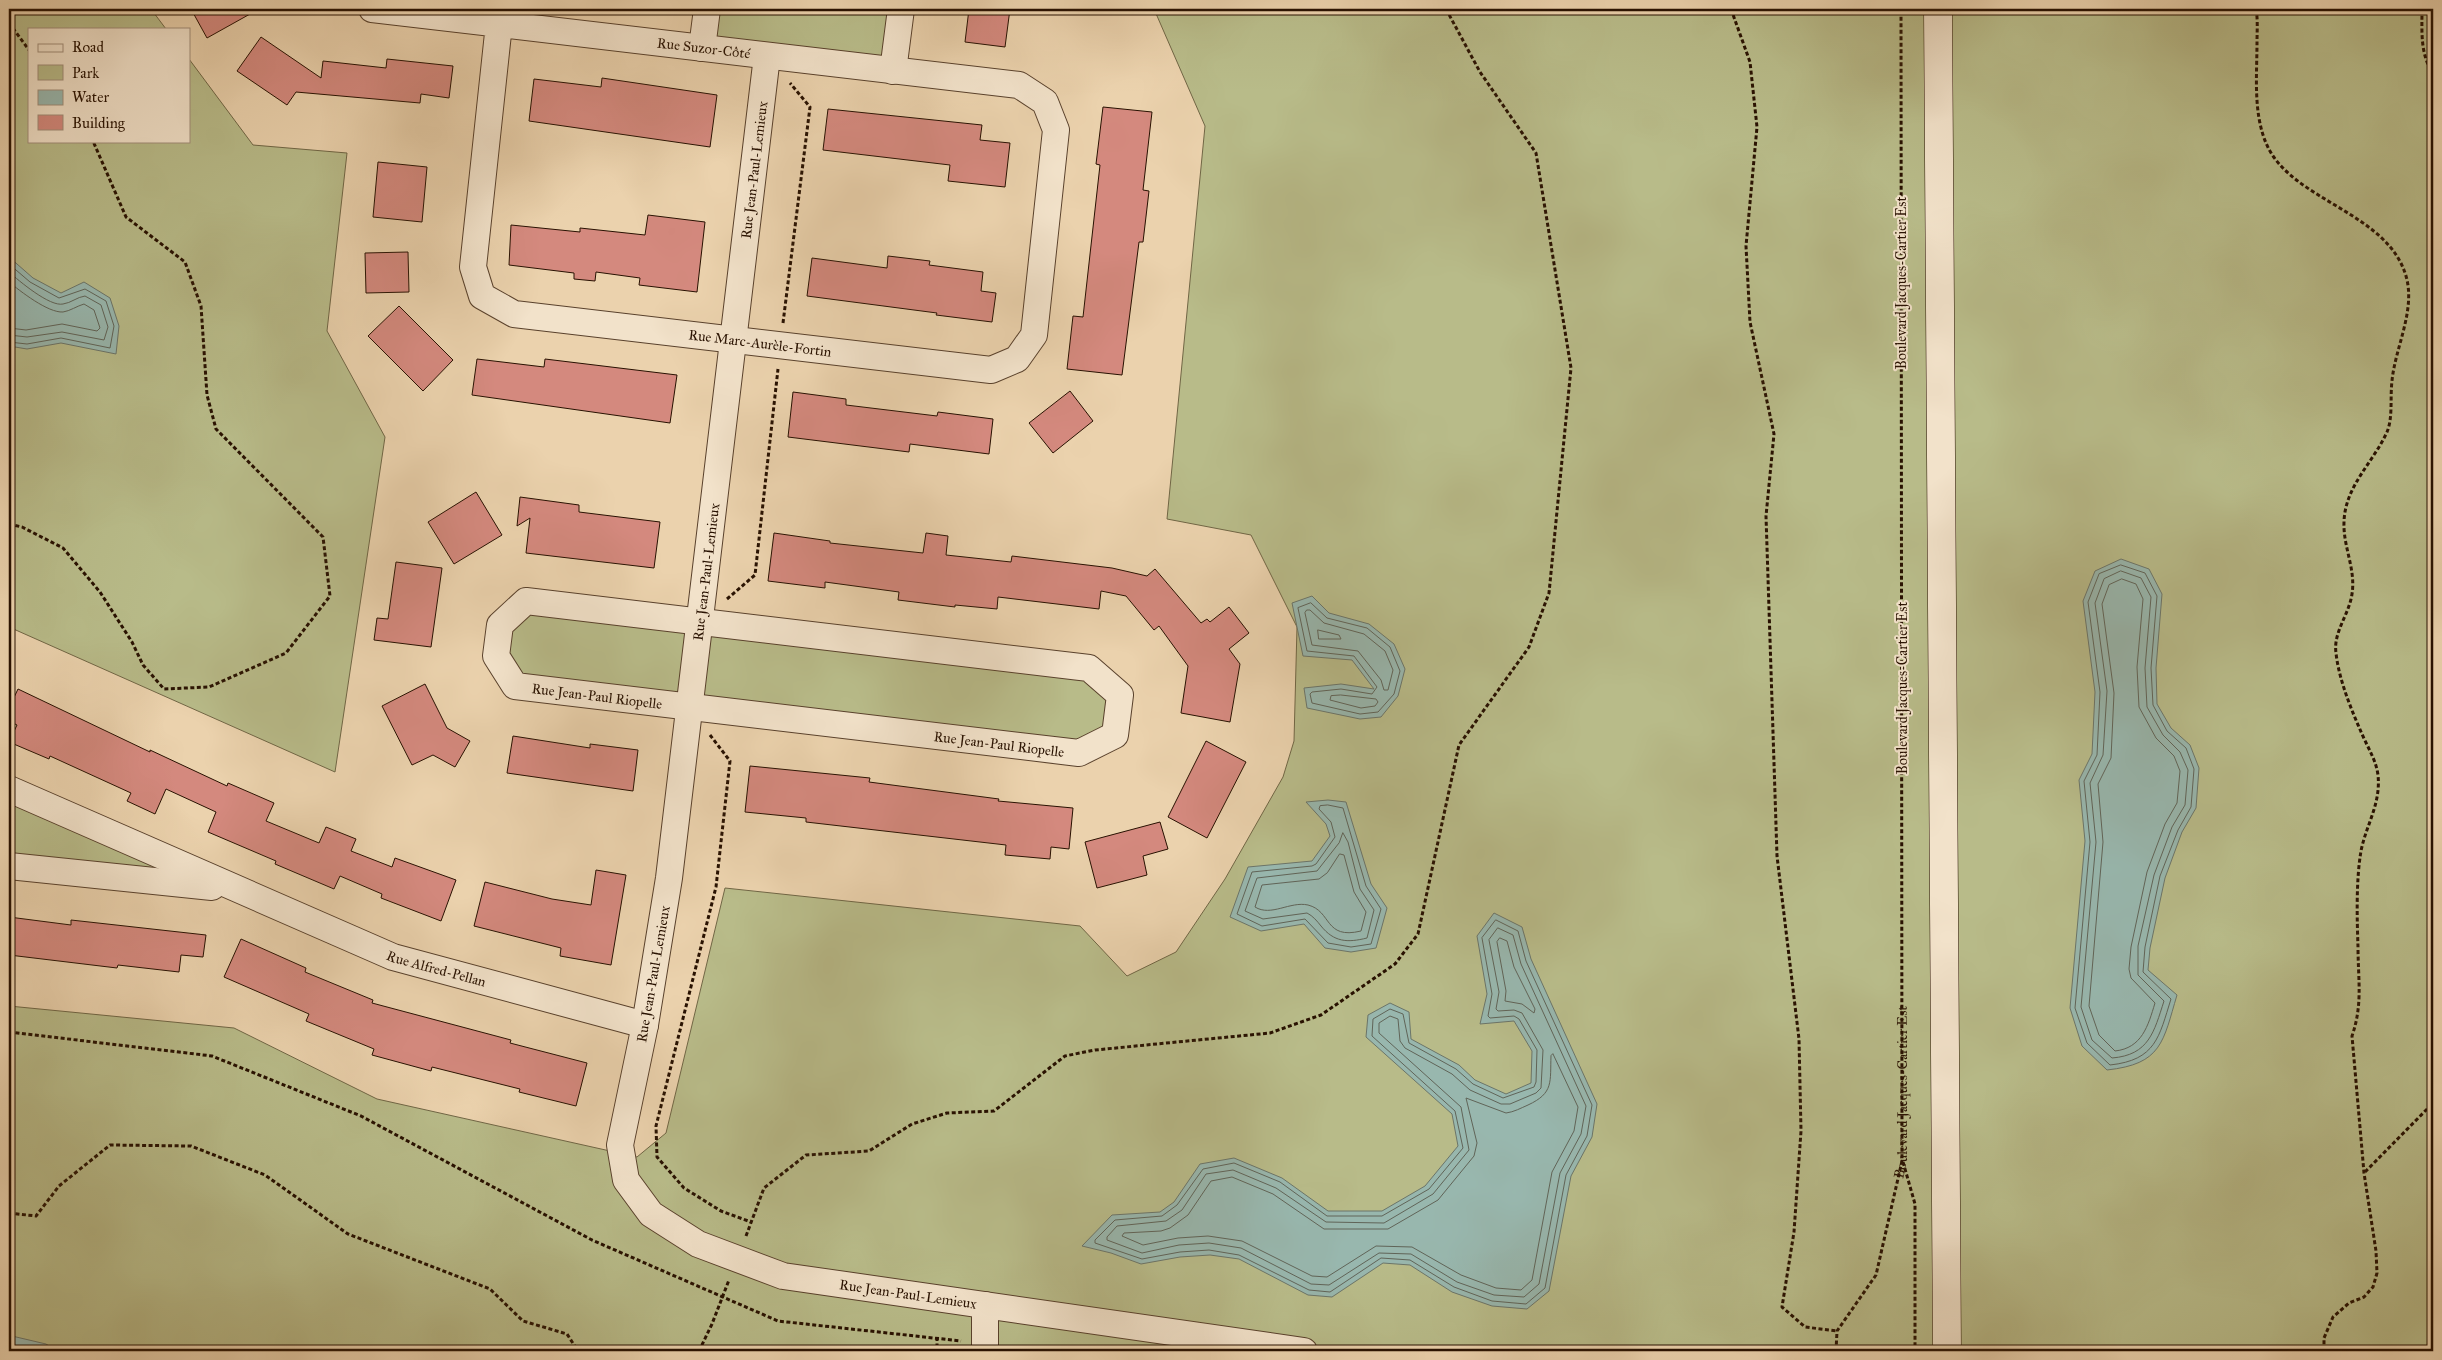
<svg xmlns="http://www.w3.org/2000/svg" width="2442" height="1360" font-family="'IM FELL Great Primer',serif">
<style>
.green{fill:#b8bb89;stroke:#706645}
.water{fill:#98b7ae;stroke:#6b7569}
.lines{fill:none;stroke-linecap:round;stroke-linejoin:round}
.shore{stroke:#606458;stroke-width:1}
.building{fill:#d4897e;stroke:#281101}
.minor-casing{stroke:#59412c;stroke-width:28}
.secondary-casing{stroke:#281101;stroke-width:29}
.path{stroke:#281101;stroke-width:3;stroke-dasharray:4 2.5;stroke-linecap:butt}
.minor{stroke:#f2e2ca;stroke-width:26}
.secondary{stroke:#f2e2ca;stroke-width:28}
.labels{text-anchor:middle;stroke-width:4;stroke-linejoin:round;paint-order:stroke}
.street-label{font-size:14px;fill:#281101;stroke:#f2e2ca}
</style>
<rect width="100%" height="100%" fill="#ebd2ad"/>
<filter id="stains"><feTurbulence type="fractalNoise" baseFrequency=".004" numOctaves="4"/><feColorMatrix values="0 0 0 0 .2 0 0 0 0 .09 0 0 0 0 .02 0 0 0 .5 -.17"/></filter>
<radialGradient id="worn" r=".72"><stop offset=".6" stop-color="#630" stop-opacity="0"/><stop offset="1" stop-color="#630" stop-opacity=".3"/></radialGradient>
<!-- green -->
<path class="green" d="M9,9H151L166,29H29V141H189V59L253,145L347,153L327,331L385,437L335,772L9,627Z
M707,9H901L893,71L702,48Z
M1154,9H2433V1351H9V1006L234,1028L377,1099L637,1157L666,1133L725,888L1080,926L1127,976L1176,952L1225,879L1283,777L1294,741L1297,627L1251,535L1167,519L1205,126Z
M526,601L1089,668L1120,695L1115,735L1079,753L515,686L500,625Z
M9,789L235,890L9,866Z"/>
<!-- water -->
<path class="water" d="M9,257L33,278L61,293L84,282L110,298L119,326L116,354L61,343L27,349L9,346Z
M2121,559L2149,569L2162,594L2156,668L2157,704L2171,728L2190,745L2199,768L2196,808L2182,832L2165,878L2150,948L2148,970L2177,995C2163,1042 2162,1064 2107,1070L2082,1046L2070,1008L2085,841L2079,780L2092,754L2095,692L2083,601L2095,571Z
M1312,596L1329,613L1369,624L1394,644L1405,669L1398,696L1381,717L1360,719L1307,708L1304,688L1341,684L1374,689L1352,660L1303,656L1292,603Z
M1328,800L1346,802L1371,884L1387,908L1376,948L1351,952L1325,948L1304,924L1261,931L1230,917L1248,867L1312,861L1330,836L1326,824L1306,802Z
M1494,913L1522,927L1531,959L1597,1104L1592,1137L1571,1176L1549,1291L1527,1309L1492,1306L1452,1292L1410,1265L1383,1263L1332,1297L1308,1295L1239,1259L1210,1255L1180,1257L1141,1264L1111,1253L1082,1246L1112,1215L1160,1212L1174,1202L1200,1164L1234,1158L1282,1178L1328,1211H1382L1425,1186L1458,1146L1452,1114L1366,1037L1368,1015L1390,1003L1409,1012L1411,1039L1459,1065L1475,1080L1506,1094L1531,1083L1532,1051L1514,1021L1480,1024L1487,994L1477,936Z
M12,1336L46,1344L57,1351H9V1338Z"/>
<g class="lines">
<!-- shore -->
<path class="shore" d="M9,264L30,282L59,298L85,289L106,301L114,326L110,348L61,338L27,344L9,342
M9,272C19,281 50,307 63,304C71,303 77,297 85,296L101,305L108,327L104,340L62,332L27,337L9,335
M9,282C20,291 48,313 63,312C70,311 77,306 84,304L94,310L100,328L97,331L62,324L26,330L9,328
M2121,565L2145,573L2157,596L2151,668L2153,705L2167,731L2186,748L2194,769L2191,807L2178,830L2160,876L2145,947L2143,972L2171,999C2159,1037 2156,1060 2110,1065L2087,1043L2075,1008L2090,842L2084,781L2097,755L2100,692L2088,602L2099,574Z
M2121,571L2141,578L2151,597L2145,668L2147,707L2163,735L2180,752L2188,770L2185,805L2172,827L2154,875L2138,946V975L2164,1001C2154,1032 2149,1055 2112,1058L2092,1040L2081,1007L2096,842L2090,783L2103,755L2107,691L2095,603L2104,579Z
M2122,579L2136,584L2143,599L2137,667L2139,707L2156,738L2174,756L2180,771L2177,803L2165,824L2147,872L2131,947L2129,969L2131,978L2155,1003C2148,1026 2142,1048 2115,1051L2099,1035L2089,1006L2103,842L2098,784L2111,758L2114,693L2102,604L2109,585Z
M1311,603L1327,618L1367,628L1390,647L1400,671L1394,694L1378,712L1360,714L1312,703L1310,694L1312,692L1341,689L1372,694L1377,687L1354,656L1307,651L1298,608Z
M1307,610H1310L1324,623L1364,634L1385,651L1393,670L1388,690H1384L1381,680L1358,651L1312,645L1305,613Z
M1318,630L1339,635L1341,639H1319Z
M1341,695L1376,699L1378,702L1375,706L1361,708L1330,700L1331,696Z
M1328,805L1343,808L1366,886L1381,909L1371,944L1351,947L1328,943L1305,919L1262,926L1237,914L1252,872L1312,866L1316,864L1335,837L1331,822L1319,809L1320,806Z
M1343,833L1348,842L1360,889L1374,910L1367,938C1347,943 1334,942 1321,926C1317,921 1313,916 1307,913L1263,919L1245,911L1257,878L1317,871L1339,843Z
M1340,854L1344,855L1354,892L1366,912L1361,931C1324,940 1332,911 1308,905C1290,901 1271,917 1255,907L1262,885L1319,879L1327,873Z
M1496,920L1518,931L1526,961L1592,1105L1587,1136L1566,1175L1545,1288L1526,1304L1492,1301L1454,1287L1410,1260L1381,1258L1330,1292L1309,1290L1239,1255L1209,1250L1180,1252L1142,1259L1095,1243V1240L1115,1220L1162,1216L1177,1205L1203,1169L1234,1163L1280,1182L1327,1216H1382L1429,1189L1463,1148L1455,1111L1372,1036L1373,1019L1390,1009L1403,1014L1409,1043L1456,1069L1473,1084L1503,1098L1534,1087L1536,1082L1537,1050L1519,1019L1514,1016L1490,1018L1488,1016L1492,994L1482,938Z
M1498,928L1513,935L1521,964L1586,1106L1581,1134L1560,1173L1539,1284L1524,1297L1494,1295L1457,1282L1411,1254L1379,1253L1329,1285L1311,1284L1241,1248L1209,1243L1179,1245L1142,1253L1107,1240V1237L1117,1226L1166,1221L1182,1210L1206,1174L1233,1170L1276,1188L1326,1222L1384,1223L1433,1194L1469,1150L1461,1107L1379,1033V1023L1390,1016L1398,1019L1400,1041L1405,1048L1452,1074L1470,1090L1501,1104H1510L1536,1093L1541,1088L1543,1050L1522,1013L1514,1010L1498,1011L1496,1009L1499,992L1489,940Z
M1500,938L1507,941L1514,967L1535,1009L1534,1013L1522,1004L1505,1001L1506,991L1497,942Z
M1553,1054L1578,1107L1574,1131L1552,1172L1532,1280L1521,1290L1496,1288L1461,1275L1412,1247L1376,1246L1327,1277L1312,1276L1242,1241L1208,1236L1178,1238L1143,1245L1122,1236L1124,1233L1161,1231L1170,1228L1188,1215L1211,1181L1232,1177L1273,1194L1324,1229H1388L1438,1200L1474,1156L1477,1143L1466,1098L1506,1113C1514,1112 1521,1108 1528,1105C1554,1093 1550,1082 1551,1056Z"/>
</g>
<!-- building -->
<path class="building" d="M191,9H259L207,38Z
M969,9H1010L1005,47L965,42Z
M261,37L321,78L323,61L386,68L387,59L453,66L449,98L421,94L420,103L296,92L287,105L237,71Z
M602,78L717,95L710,147L529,121L534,79L601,87Z
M1103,107L1152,112L1143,190L1149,191L1143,242H1139L1122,375L1067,369L1073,316L1083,317L1100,165L1096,164Z
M828,109L982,125L980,140L1010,143L1005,187L948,181L950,165L823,150Z
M378,162L427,167L422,222L373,217Z
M648,215L705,222L697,292L639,285L640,278L596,272L595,281L574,279V273L509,265L511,225L580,232V228L645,235Z
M408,252L409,292L366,293L365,253Z
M888,256L930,261L929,265L983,272L981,291L996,293L992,322L936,315L937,313L807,296L812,258L887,268Z
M399,306L453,360L423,391L368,336Z
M477,359L544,367L545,359L677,375L670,423L472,395Z
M1070,391L1093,421L1053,453L1029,423Z
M793,392L846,399V405L937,416L938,412L993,419L989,454L910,444L909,452L788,437Z
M476,492L502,535L454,564L428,522Z
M520,497L579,505V512L660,522L654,568L526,553L530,518L517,526Z
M774,533L830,541V543L923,553L926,533L948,536L946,555L1011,562L1012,556L1112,568L1147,576L1155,569L1201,623L1207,619L1210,622L1229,607L1249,633L1229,649L1240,664L1230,722L1181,713L1188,666L1159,626L1154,630L1126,596L1101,591L1099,609L998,597L997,609L955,605V607L898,600L899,592L825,582V588L768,581Z
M396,562L442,568L431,647L374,640L377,618L388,619Z
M425,684L447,728L470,741L455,767L433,755L412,765L382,706Z
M18,689L150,752V750L227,786L228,783L274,803L266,821L319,843L326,827L356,839L351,851L392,867L395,858L456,880L441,921L381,898L382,894L340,876L334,889L275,864L276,861L208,832L216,812L166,789L155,814L127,801L131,793L50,756L49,759L9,742L17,725L9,721V708Z
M513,736L590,748V744L638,750L633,791L507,773Z
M1206,741L1246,762L1207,838L1168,817Z
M750,766L870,778L869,782L999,799L998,801L1073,808L1069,849L1051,847L1050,859L1005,855L1006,845L806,822V818L745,812Z
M1160,822L1168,849L1143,856L1147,875L1097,888L1085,842Z
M596,870L626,875L611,965L560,956L561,948L474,926L485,882L552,899L591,905Z
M9,917L71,925V920L206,935L203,957L181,955L179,972L118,965L117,968L9,955Z
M241,939L306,968L305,972L373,1000L372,1003L511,1040L510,1043L587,1063L576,1106L519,1092L520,1089L432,1067L431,1071L372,1055L374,1049L306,1021L309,1014L224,977Z"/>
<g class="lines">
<defs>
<g id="minor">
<path id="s2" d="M372,9L1019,85L1045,102L1056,130L1034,335L1017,359L991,370L514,314L482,296L473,267L499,24"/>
<path d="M702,48L707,9"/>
<path id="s3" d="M767,56L669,878L645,1025L620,1145L626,1180L651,1214L698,1244L783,1276L1304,1351"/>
<path d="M893,71L901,9"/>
<path d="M526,601L1089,668L1120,695L1115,735L1079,753L515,686L496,656L500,625Z"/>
<path id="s4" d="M9,789L393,957L645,1025"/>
<path d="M9,866L212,887"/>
<path d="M985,1351V1305"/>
</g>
<path id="secondary" d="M1938,9L1947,1351"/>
</defs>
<!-- minor casing -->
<use href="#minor" class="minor-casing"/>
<!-- secondary casing -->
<use href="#secondary" class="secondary-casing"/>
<!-- path -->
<g class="path">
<path d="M1731,9L1750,62L1757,127L1746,246L1750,322L1774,434L1766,516L1777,856L1799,1039L1801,1131L1794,1232L1782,1307L1805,1327L1837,1331"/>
<path d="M2256,9C2258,20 2257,31 2257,42C2257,75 2253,112 2266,143C2290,201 2387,211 2406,276C2416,310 2395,348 2392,381C2390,397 2393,418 2387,432C2373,463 2345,486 2344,522C2343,547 2356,569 2352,594C2349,615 2333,632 2336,653C2339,680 2351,709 2362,734C2368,748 2376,760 2378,775C2381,804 2366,825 2361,851C2356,880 2357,918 2358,947C2358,980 2363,1004 2352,1036L2364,1173L2376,1251L2377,1273L2373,1287L2364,1297L2349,1303L2333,1317L2324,1338V1351"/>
<path d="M2422,9C2422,33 2420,53 2433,74"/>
<path d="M9,23L29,50"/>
<path d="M783,323L810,107L790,83"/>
<path d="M9,524L22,527L63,548L100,592L132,642L143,665L164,689L209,687L286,653L330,596L323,537L216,429L207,395L201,306L185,262L126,217L93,141"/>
<path d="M727,599L755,575L778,369"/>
<path d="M710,735L730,761L716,887L656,1126L657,1157L684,1188L721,1211L751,1222"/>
<path d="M9,1032L212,1056L361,1116L592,1240L778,1321L961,1341"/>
<path d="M1903,1162L1915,1204V1347L1918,1351"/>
<path d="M2365,1172L2433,1103"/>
<path d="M9,1213L36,1216L59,1186L110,1145L191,1146L265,1175L348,1234L490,1289L523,1321L567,1334L578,1351"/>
<path d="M746,1236L764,1188L806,1155L869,1151L912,1124L947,1113L994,1111L1065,1056L1095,1050L1270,1033L1321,1015L1395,964L1418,934L1459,745L1529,647L1549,593L1571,368L1536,153L1480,72L1446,9"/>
<path d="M937,1337V1351"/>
<path d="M1010,1348L1021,1351"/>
<path d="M699,1351L712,1324L729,1280"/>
<path id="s1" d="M1836,1351L1837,1331L1876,1275L1902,1161L1901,9"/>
</g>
<!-- minor -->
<use href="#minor" class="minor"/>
<!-- secondary -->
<use href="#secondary" class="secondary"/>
</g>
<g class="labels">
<!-- street labels -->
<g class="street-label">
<text dy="5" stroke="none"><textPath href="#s2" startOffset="334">Rue Suzor-Côté</textPath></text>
<text transform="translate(754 170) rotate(-83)" y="5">Rue Jean-Paul-Lemieux</text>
<text transform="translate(1901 283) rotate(-90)" y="5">Boulevard Jacques-Cartier Est</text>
<text transform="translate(760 343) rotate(7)" y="5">Rue Marc-Aurèle-Fortin</text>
<text transform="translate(706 572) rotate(-83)" y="5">Rue Jean-Paul-Lemieux</text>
<text transform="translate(1902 688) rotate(-90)" y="5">Boulevard Jacques-Cartier Est</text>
<text transform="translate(597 696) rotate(7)" y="5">Rue Jean-Paul Riopelle</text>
<text transform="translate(999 744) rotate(7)" y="5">Rue Jean-Paul Riopelle</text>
<text dy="5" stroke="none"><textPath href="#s4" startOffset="464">Rue Alfred-Pellan</textPath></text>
<text transform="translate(653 974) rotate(-80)" y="5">Rue Jean-Paul-Lemieux</text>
<text dy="5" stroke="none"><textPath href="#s1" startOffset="274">Boulevard Jacques-Cartier Est</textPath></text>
<text dy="5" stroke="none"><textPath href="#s3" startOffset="1450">Rue Jean-Paul-Lemieux</textPath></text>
</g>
</g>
<!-- margin -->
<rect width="2442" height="1360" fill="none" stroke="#ebd2ad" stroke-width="30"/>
<rect x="10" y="10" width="2422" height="1340" fill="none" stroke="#281101" stroke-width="2.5"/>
<rect x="15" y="15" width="2412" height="1330" fill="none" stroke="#281101"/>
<!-- legend -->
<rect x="28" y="28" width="162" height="115" fill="#f2e2ca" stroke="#a18e7a"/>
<rect x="38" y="44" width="25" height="8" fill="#f2e2ca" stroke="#a18e7a"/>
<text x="72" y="52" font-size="15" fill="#281101">Road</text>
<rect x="38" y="65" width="25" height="15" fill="#b8bb89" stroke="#a18e7a"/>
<text x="72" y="78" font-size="15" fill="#281101">Park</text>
<rect x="38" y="90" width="25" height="15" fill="#98b7ae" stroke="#a18e7a"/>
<text x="72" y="102" font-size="15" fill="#281101">Water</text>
<rect x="38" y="115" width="25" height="15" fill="#d4897e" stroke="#a18e7a"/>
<text x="72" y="128" font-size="15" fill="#281101">Building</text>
<rect width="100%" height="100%" filter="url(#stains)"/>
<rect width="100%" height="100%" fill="url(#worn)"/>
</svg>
